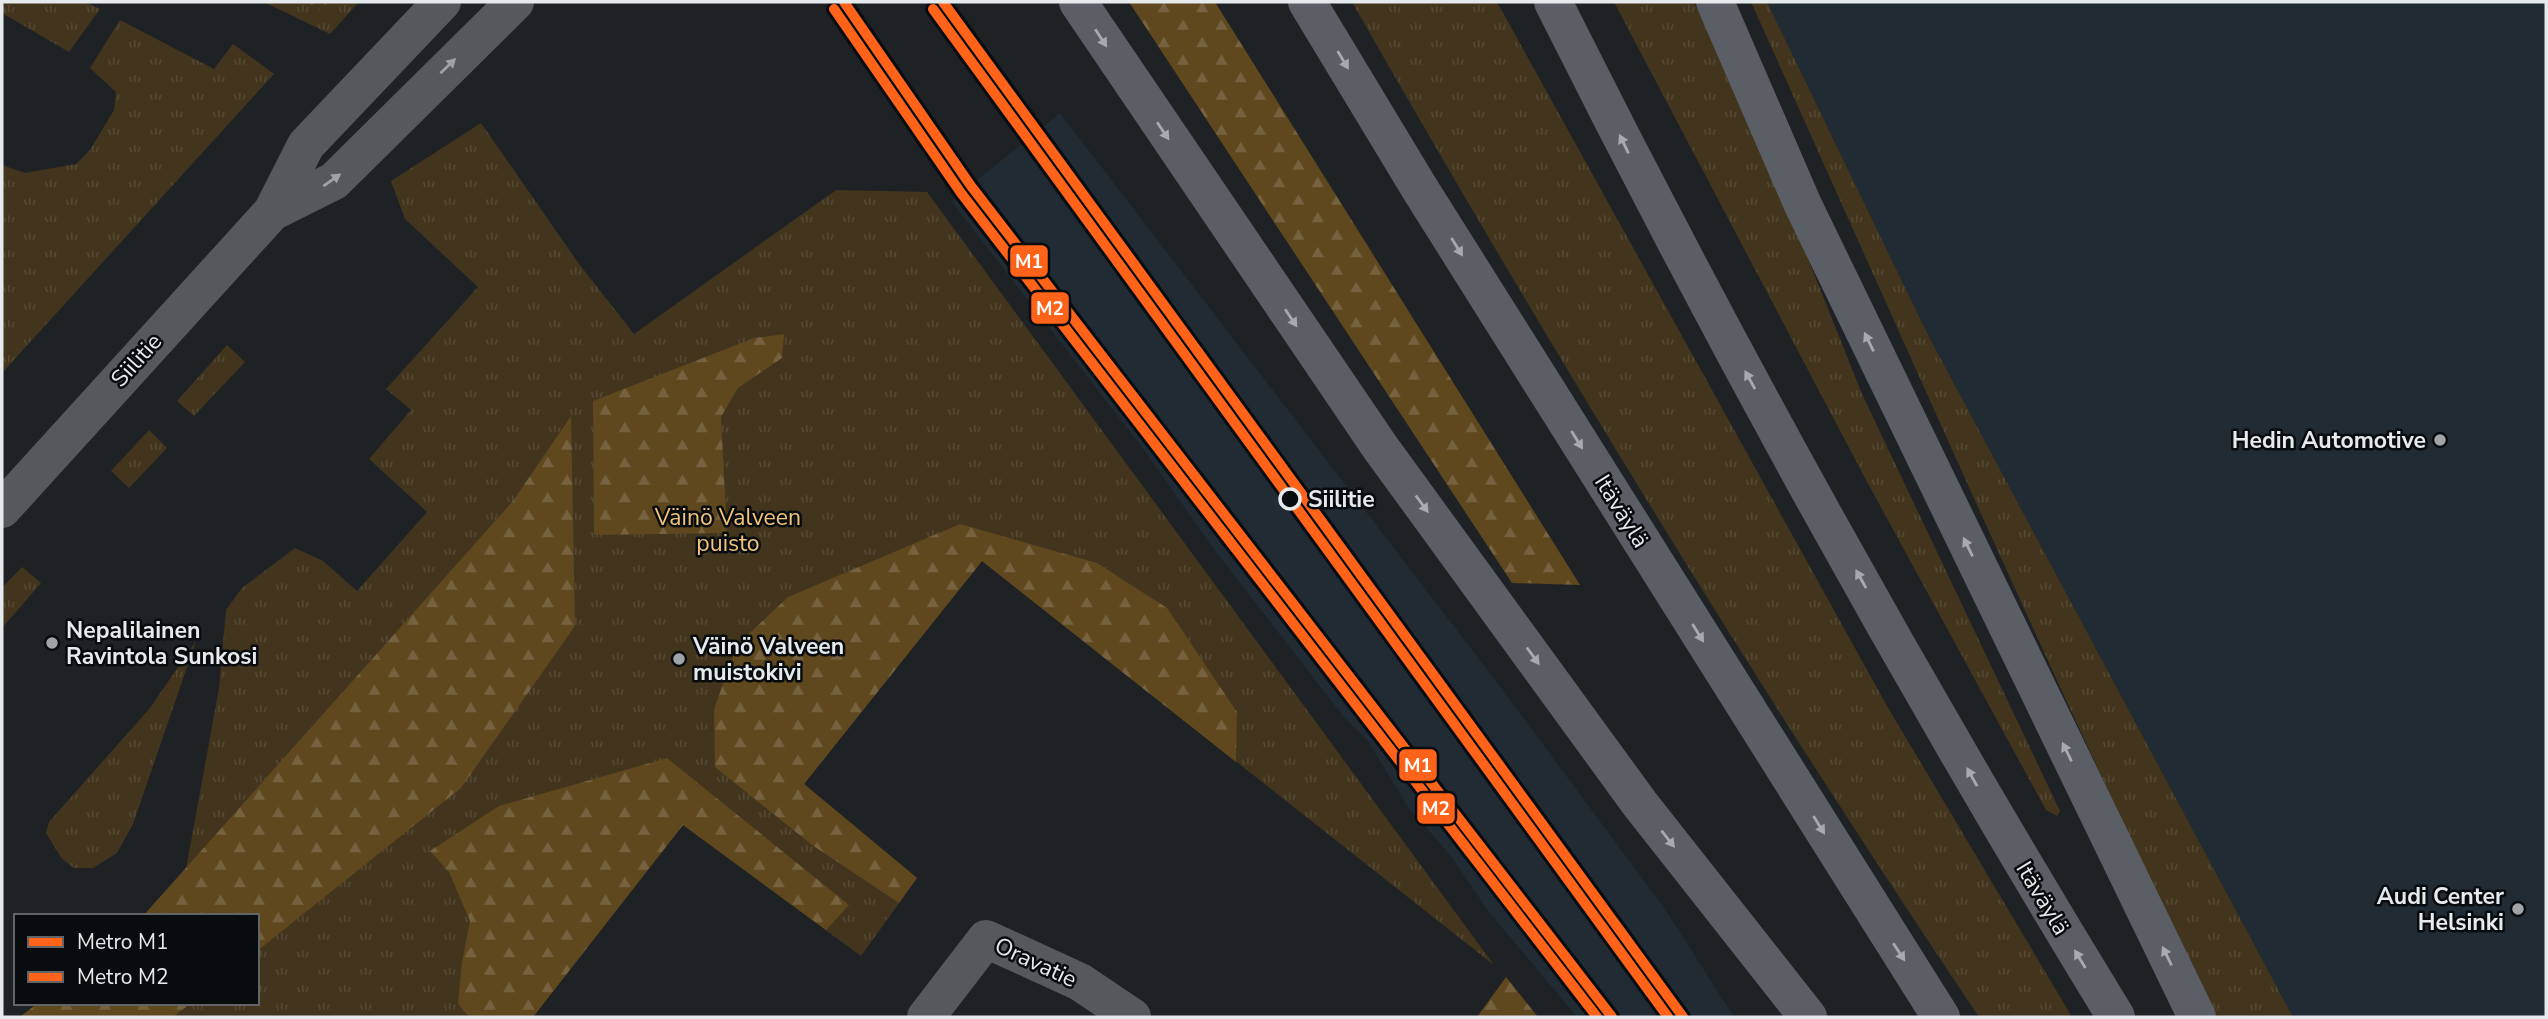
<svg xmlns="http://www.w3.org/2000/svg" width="2548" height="1019" font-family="'Nunito Sans',sans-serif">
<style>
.built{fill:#202b33}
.grass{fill:url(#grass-tufts)}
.forest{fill:url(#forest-firs)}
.garden{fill:url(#garden-dots)}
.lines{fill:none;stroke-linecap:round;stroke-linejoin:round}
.minor{stroke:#53595d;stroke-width:38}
.highway{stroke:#5a5f66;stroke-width:38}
.metro-1-casing{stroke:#090c0e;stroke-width:16}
.metro-2-casing{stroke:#090c0e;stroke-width:16}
.metro-1{stroke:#ff6319;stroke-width:10}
.metro-2{stroke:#ff6319;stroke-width:10}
.oneway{fill:#a6abb0}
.oneway2{fill:#9ca2a5}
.poi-dot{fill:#a0a4a7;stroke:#090c0e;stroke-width:2.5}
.stop-dot{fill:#090c0e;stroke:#e5eaed;stroke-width:3.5}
.labels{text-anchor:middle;stroke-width:5;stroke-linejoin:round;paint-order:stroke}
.street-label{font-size:23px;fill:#e5eaed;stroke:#090c0e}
.poi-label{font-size:23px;font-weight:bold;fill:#e5eaed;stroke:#090c0e;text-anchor:end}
.stop-label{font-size:23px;font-weight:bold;fill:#e5eaed;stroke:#090c0e;text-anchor:start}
.park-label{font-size:23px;fill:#f1c47b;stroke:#090c0e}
.line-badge{stroke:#090c0e;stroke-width:2.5}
.badge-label{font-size:19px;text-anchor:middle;font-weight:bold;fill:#fff}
</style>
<defs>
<pattern id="grass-tufts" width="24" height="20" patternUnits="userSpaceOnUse" patternTransform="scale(1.75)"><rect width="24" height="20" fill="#42341d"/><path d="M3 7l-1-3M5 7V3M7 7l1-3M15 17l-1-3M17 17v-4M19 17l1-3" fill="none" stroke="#544833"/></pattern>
<pattern id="forest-firs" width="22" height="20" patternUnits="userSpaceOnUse" patternTransform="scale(1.75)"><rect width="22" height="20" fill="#5f471e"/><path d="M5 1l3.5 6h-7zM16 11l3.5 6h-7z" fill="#76623f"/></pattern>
<pattern id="garden-dots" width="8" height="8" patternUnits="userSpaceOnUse" patternTransform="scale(1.75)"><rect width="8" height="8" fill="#42341d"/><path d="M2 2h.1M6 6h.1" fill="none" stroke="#544833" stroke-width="1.8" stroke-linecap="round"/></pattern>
</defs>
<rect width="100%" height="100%" fill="#1f2225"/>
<!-- built -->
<path class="built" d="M1767,2H2546V1017H2293L1928,335Z
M1060,113L1499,685L1665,909L1734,1017H1577L1489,912L1450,855L1408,807L1368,741L1343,716L1216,552L1141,446L951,201Z"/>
<!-- grass -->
<path class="grass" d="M2,2H85L100,9L69,52L2,13Z
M264,2H359L330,34Z
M1352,2H1497L1887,706L2072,1017H1979C1757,687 1549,347 1352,2Z
M1614,2H1694L1799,236L1862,394L2060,811L2057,816L2046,810L1865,478Z
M1751,2H1767L1928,335L2293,1017H2216C2053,682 1904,341 1751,2Z
M120,20L214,69L233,44L274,74L2,373V165L25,173L76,164L90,150L114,110L116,92L90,68Z
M481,123L579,264L634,334L836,190L927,192L1494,965L982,561L804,784L917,878L861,956L683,825L533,1017H20L38,1003H257V916H143L186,869L219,688L226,610L242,588L295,548L323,561L357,591L427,512L369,459L411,410L386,389L478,287L405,219L391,181Z
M227,345L245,362L194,416L177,401Z
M149,430L167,448L129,488L111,471Z
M22,567L41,583L2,628V588Z
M196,641L133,824L117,853L93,868H74L62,859L46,833L49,822L150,708Z"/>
<!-- forest -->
<path class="forest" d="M1129,2H1215L1580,585L1512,583Z
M784,334L782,358L738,388L721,417L727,533L594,535L593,401L754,338Z
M571,416L575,626L461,788L257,951V916H143L513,501Z
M960,524L1097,563L1167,608L1237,712L1236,762L982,561L804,784L917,878L899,903L812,845L715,767L714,709L737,645L788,597Z
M667,758L849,905L826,930L683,825L533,1017H469L458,1004L462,962L470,921L449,872L430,851L499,806Z
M1506,977L1538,1017H1477Z
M38,1003H191L173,1017H20Z"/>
<!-- garden -->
<path class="garden" d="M306,2H338L327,15Z"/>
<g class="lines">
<!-- minor -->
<path class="minor" d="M272,212L334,181L515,2
M2,509L272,212L306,145L442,2
M926,1017L986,939L1080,982L1132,1017"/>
<!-- highway -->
<path class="highway" d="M1078,2L1380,447L1640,804L1808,1017
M1307,2L1420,189L1941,1017
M1553,2C1726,348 1914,687 2116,1017
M1715,2L1803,205L2197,1017"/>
<defs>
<path id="metro-1" d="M844,2L971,186L1612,1017
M943,2L1683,1017"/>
<path id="metro-2" d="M834,9L961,193L1597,1017
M933,9L1668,1017"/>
</defs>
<!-- metro-1 casing -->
<use href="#metro-1" class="metro-1-casing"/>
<!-- metro-2 casing -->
<use href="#metro-2" class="metro-2-casing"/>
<!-- metro-1 -->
<use href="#metro-1" class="metro-1"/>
<!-- metro-2 -->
<use href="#metro-2" class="metro-2"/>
</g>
<!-- one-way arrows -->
<defs><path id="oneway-solid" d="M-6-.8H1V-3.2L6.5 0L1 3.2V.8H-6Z" transform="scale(1.75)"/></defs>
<g class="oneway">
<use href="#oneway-solid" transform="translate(1101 38) rotate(57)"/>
<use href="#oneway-solid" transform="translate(1343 60) rotate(59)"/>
<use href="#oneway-solid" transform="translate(1163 131) rotate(56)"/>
<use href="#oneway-solid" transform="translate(1624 144) rotate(-116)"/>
<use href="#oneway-solid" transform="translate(1457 247) rotate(58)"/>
<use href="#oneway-solid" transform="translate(1291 318) rotate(56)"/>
<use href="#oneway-solid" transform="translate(1869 342) rotate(-116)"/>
<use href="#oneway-solid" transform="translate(1750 380) rotate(-119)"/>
<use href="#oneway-solid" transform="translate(1577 440) rotate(58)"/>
<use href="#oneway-solid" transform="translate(1422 504) rotate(54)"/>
<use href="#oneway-solid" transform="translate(1968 547) rotate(-116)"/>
<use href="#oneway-solid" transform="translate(1861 579) rotate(-119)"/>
<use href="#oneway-solid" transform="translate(1698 633) rotate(58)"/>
<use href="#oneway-solid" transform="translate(1533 656) rotate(54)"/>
<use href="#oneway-solid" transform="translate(2067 752) rotate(-116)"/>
<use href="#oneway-solid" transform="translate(1972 777) rotate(-119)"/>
<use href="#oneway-solid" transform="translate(1819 825) rotate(58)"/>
<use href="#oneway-solid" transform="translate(1668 839) rotate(52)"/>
<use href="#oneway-solid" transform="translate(1899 952) rotate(57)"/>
<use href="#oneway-solid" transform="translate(2167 956) rotate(-116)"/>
<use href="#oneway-solid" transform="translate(2080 959) rotate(-121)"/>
</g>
<g class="oneway2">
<use href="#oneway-solid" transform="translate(448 66) rotate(-44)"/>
<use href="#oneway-solid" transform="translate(332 180) rotate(-35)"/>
</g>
<!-- markers -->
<g class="poi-dot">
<circle cx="2440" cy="440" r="7"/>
<circle cx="52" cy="643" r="7"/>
<circle cx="679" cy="659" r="7"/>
<circle cx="2518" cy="909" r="7"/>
</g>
<circle class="stop-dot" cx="1290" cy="499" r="10"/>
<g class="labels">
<!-- street labels -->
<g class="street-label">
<text transform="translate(136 360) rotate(-48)" y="8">Siilitie</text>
<text transform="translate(1622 511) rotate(58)" y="8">Itäväylä</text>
<text transform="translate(2043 898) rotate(59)" y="8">Itäväylä</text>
<text transform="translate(1036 962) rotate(25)" y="8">Oravatie</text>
</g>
<!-- poi labels -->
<g class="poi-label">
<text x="2426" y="448">Hedin Automotive</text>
<text x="66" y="638" text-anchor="start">Nepalilainen<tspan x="66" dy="26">Ravintola Sunkosi</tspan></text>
<text x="693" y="654" text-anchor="start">Väinö Valveen<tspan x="693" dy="26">muistokivi</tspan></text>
<text x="2504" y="904">Audi Center<tspan x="2504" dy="26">Helsinki</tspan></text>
</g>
<!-- stop labels -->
<g class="stop-label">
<text x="1308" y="507">Siilitie</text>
</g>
<!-- park labels -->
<g class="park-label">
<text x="728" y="525">Väinö Valveen<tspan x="728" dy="26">puisto</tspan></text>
</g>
</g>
<g class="line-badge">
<rect x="1009" y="244" width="40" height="34" rx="7" fill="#ff6319"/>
<rect x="1030" y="291" width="40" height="34" rx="7" fill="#ff6319"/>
<rect x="1398" y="748" width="40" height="34" rx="7" fill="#ff6319"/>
<rect x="1416" y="792" width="40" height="33" rx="7" fill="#ff6319"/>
</g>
<g class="badge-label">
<text x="1029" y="268">M1</text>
<text x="1050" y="315">M2</text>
<text x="1418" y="772">M1</text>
<text x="1436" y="815">M2</text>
</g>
<!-- border -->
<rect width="2548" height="1019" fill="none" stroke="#e5eaed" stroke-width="7"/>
<!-- legend -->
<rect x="14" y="914" width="245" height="91" fill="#090c0e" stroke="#616567" stroke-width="2"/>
<rect x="28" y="937" width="35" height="10" fill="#ff6319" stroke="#616567" stroke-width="2"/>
<text x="77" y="949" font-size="21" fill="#e5eaed">Metro M1</text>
<rect x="28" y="972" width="35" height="10" fill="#ff6319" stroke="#616567" stroke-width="2"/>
<text x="77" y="984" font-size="21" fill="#e5eaed">Metro M2</text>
</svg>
